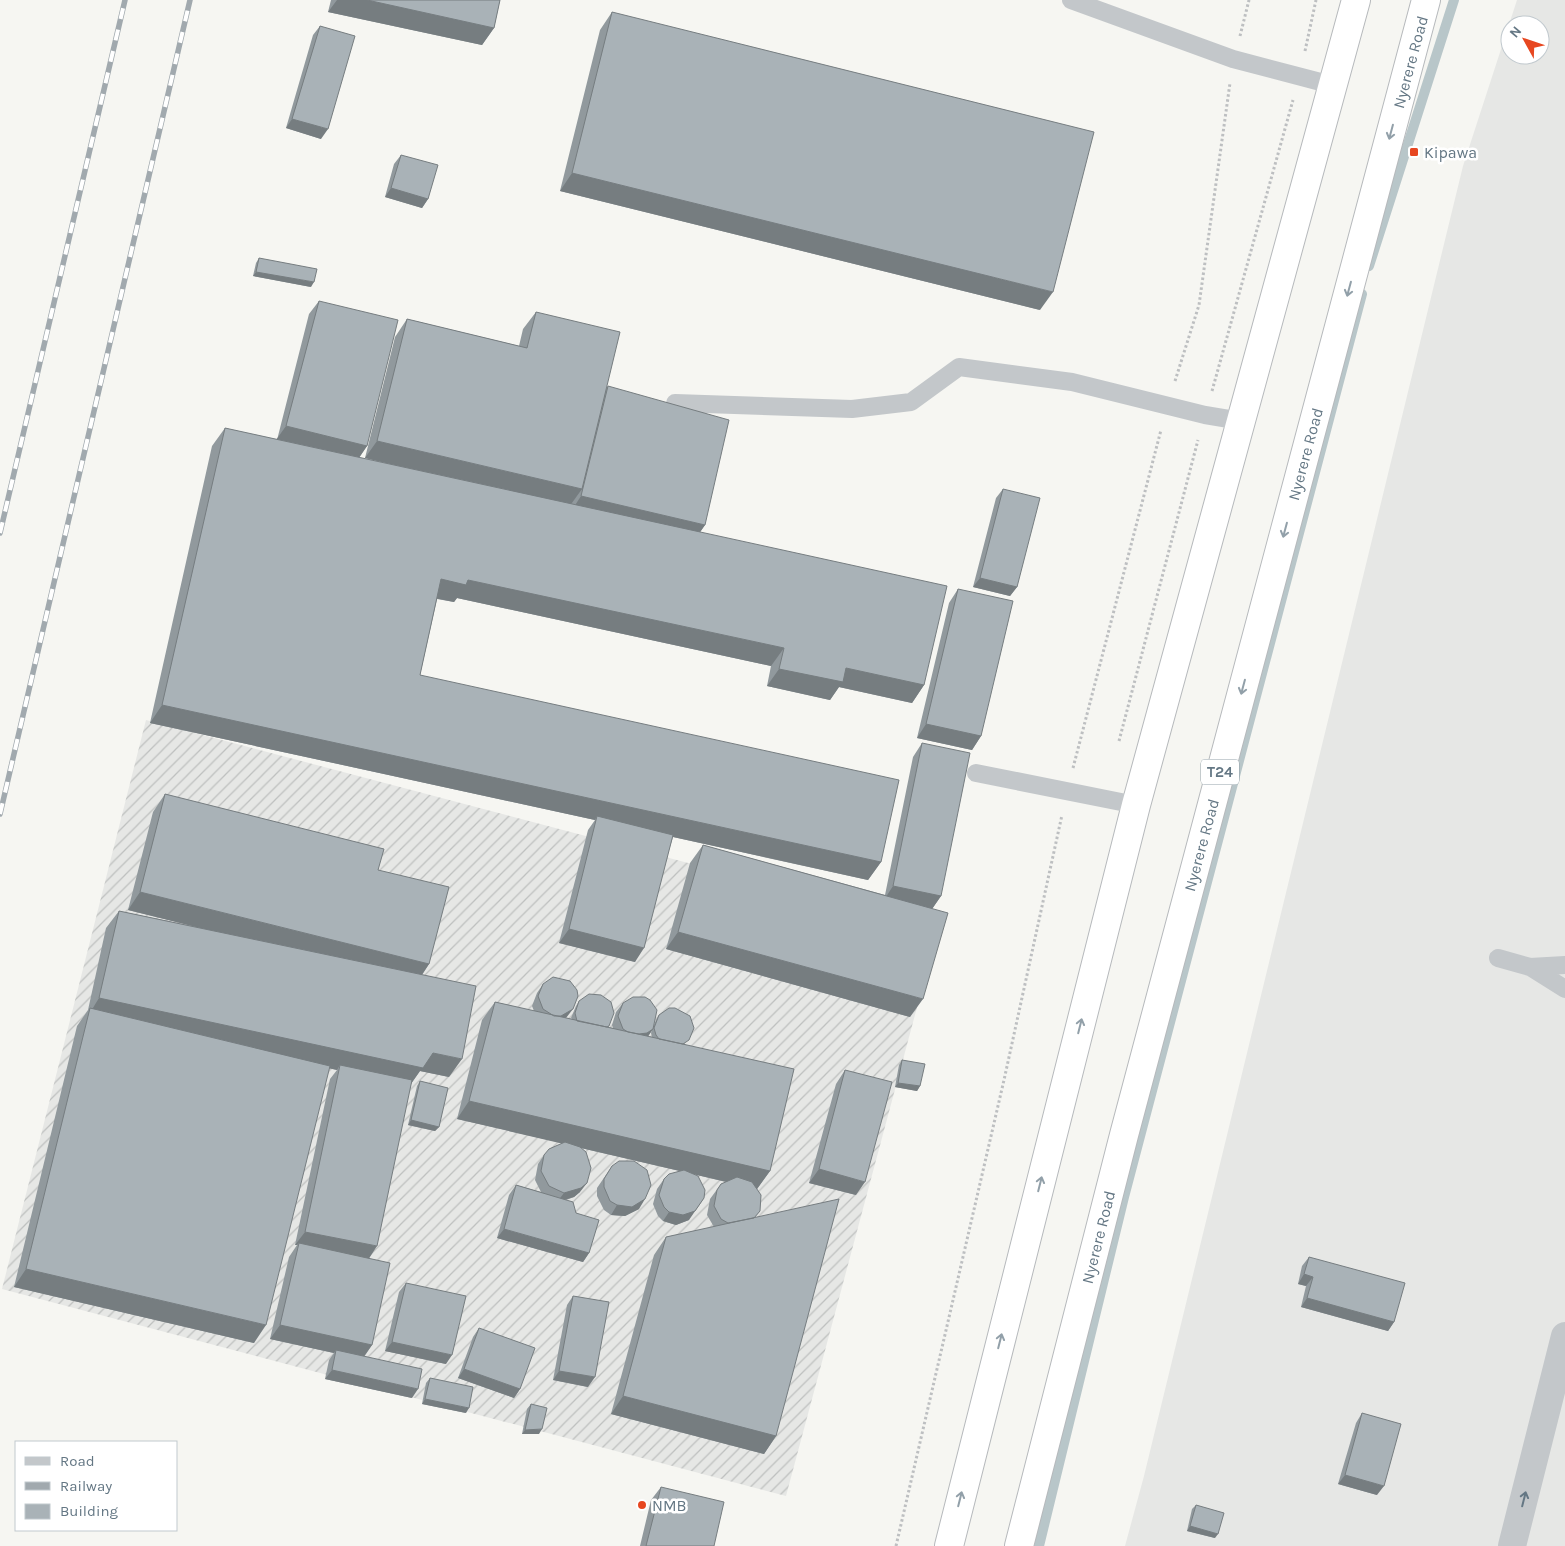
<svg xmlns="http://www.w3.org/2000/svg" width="1565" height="1546" font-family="Karla,sans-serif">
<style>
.built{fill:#e6e7e5;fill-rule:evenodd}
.industrial{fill:url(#industrial-furrows)}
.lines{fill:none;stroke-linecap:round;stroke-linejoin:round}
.stream{stroke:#b8c6c9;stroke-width:10}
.highway-casing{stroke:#b6b9bc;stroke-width:30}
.path{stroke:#bdbfc1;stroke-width:3;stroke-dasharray:2.5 2.5;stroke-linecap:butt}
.lane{stroke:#c3c7ca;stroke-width:18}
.street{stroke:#c3c7ca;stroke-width:28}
.highway{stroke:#fff;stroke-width:28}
.rail-casing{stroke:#a1a9ae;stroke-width:5.5}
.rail{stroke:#fff;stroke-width:4;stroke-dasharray:11;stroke-linecap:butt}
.wall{fill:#91999d;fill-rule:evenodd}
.shaded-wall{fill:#767d80}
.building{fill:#a9b2b7;stroke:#767d80}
.oneway{stroke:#92a0a9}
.oneway2{stroke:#647784}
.poi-dot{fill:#e74720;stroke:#fff;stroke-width:2}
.labels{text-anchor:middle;stroke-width:5;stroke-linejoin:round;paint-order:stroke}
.shield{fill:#fff;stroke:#92a0a9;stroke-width:1}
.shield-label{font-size:15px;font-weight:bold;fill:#647784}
.street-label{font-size:16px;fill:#647784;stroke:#fff}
.poi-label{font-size:16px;fill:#647784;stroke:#fff;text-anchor:start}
</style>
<defs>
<pattern id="industrial-furrows" width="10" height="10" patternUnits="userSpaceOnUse" patternTransform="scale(1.25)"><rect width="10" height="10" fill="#e6e7e5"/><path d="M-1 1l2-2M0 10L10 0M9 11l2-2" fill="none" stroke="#bec0bf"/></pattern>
</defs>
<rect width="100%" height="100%" fill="#f6f6f2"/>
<!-- built -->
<path class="built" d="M1517,0H1565V1546H1125L1144,1476L1463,166ZM1510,25H1540V55H1510Z"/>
<!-- industrial -->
<path class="industrial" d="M146,720L938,929L786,1496L2,1289Z"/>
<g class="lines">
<!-- stream -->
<path class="stream" d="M1369,266L1454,0
M1039,1546L1124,1197L1362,294"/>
<defs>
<path id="highway" d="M949,1546L1136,805L1356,0
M1019,1546L1124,1135L1426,0"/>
</defs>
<!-- highway casing -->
<use href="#highway" class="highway-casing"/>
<!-- path -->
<path class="path" d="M1240,36L1249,0
M1305,51L1316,0
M1175,381L1199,305L1230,83
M1212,391L1293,100
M1119,741L1198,440
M1073,768L1161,430
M896,1546L1004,1080L1062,815"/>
<!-- lane -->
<path class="lane" d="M1071,0L1233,59L1332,85
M675,403L852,409L911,402L959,367L1072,382L1205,415L1241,421
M976,773L1136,805
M1498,958L1530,967
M1565,965L1530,967L1565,989"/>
<!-- street -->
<path class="street" d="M1512,1546L1565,1336"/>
<!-- highway -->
<use href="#highway" class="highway"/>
<defs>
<path id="rail" d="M0,533L125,0
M0,814L190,0"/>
</defs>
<!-- rail casing -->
<use href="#rail" class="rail-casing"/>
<!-- rail -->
<use href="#rail" class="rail"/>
</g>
<!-- wall -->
<path class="wall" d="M331,0H500L494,28L482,45L328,12Z
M612,12L1040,310L560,191L600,30Z
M320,26L321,139L286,128L313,35Z
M401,155L428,199L422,208L385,197L394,164Z
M259,258L311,287L253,276L256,263Z
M319,301L367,446L359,458L392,465L365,458L395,337L407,319L519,346L523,329L536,312L606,389L608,386L705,525L700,532L924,685L912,703L839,687L830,700L767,686L771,666L457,598L454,602L437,599L420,675L881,862L868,880L673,837L635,962L559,943L588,830L595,820L150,723L212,446L225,428L277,440L309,314Z
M1003,489L1017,587L1010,596L973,587L996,498Z
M958,589L981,736L972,750L917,738L949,603Z
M922,743L941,896L932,909L910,1017L666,949L690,863L703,845L885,895L913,757Z
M165,794L378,870L429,964L422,975L449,1077L420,1071L411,1084L369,1258L372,1345L364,1357L412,1398L325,1379L329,1360L334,1353L270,1339L289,1257L297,1245H295L330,1079L337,1070L329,1068L254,1343L14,1287L77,1026L88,1010L106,928L119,911L197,927L128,910L153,812Z
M543,984L566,1018L572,1019L571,1018L576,1006L579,1001L609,1026L608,1027L613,1028L612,1025L616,1012L623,1003L653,1027L656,1020L659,1015L686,1045L770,1171L757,1189L760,1211L755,1217L776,1436L764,1454L611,1414L654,1255L666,1237L714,1227L707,1215L710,1199L721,1184L726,1182L693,1174L689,1220L676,1225L663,1221L658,1216L653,1204L657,1189L664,1179L680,1171L581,1148L580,1192L574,1197L566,1200L576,1213L589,1253L583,1262L497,1238L509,1195L516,1185L541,1192L535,1180L538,1164L544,1155L562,1143L457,1119L482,1020L495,1002L534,1011L532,1006L537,993ZM652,1030L651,1033L652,1037L648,1036Z
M902,1060L920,1086L917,1091L895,1087L899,1065Z
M845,1070L856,1195L809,1183L836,1084Z
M420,1081L439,1127L435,1131L408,1125L417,1086Z
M612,1166L639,1209L625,1216L611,1215L604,1210L597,1196V1188Z
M1309,1257L1394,1322L1388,1331L1301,1307L1306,1286L1298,1284L1302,1266Z
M406,1283L446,1364L385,1351L399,1292Z
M573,1296L588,1387L553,1380L567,1305Z
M479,1328L520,1389L514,1398L458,1378L473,1337Z
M430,1378L466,1413L422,1404L426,1383Z
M531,1404L539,1434H522L527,1409Z
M1362,1413L1377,1495L1338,1484L1356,1423Z
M661,1487L714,1546H640L651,1500Z
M1196,1505L1215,1538L1187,1531L1192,1509Z"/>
<!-- shaded-wall -->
<path class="shaded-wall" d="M337,0H367L494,28L482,45L328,12Z
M292,119L328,129L321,139L286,128Z
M572,173L1053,292L1040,310L560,191Z
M391,188L428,199L422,208L385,197Z
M256,272L314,282L311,287L253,276Z
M286,426L367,446L358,459L276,440Z
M377,441L582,489L569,507L365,458Z
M581,496L705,525L696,538L572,510Z
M980,578L1017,587L1010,596L973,587Z
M441,579L468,580L784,648L771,666L457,598L454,602L429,597Z
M846,668L924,685L912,703L839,687L830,700L767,686L779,669Z
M162,705L881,862L868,880L596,820L597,816L595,820L150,723Z
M926,724L981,736L972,750L917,738Z
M893,886L941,896L932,909L884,900Z
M140,892L429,964L417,982L128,910Z
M569,929L644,948L635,962L559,943Z
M678,932L923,999L910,1017L666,949Z
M99,998L433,1053L462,1059L449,1077L420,1071L410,1085L340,1065L337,1070L88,1016Z
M573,1009L566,1018L554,1016Z
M653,1029L647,1038L634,1035Z
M898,1083L920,1086L917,1091L895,1087Z
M469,1101L770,1171L757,1189L457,1119Z
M411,1120L439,1127L435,1131L408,1125Z
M819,1169L865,1182L856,1195L809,1183Z
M587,1183L580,1192L574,1197L557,1202L564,1193Z
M704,1198L689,1220L676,1225L663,1221L669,1212Z
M645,1199L639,1209L625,1216L611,1215L617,1205Z
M504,1229L589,1253L583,1262L497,1238Z
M305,1232L377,1246L368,1260L299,1243L297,1245H295Z
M26,1269L266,1325L254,1343L14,1287Z
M1304,1274L1313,1277L1306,1286L1298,1284Z
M1307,1298L1394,1322L1388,1331L1301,1307Z
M280,1325L372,1345L362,1359L336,1350L334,1353L270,1339Z
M392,1342L452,1355L446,1364L385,1351Z
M464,1369L520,1389L514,1398L458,1378Z
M332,1370L418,1389L412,1398L325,1379Z
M559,1371L595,1377L588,1387L553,1380Z
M623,1396L776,1436L764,1454L611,1414Z
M425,1399L469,1408L466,1413L422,1404Z
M542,1429L539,1434H522L525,1430Z
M1345,1475L1384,1486L1377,1495L1338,1484Z
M1190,1526L1218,1534L1215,1538L1187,1531Z"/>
<!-- building -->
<path class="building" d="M367,0H500L494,28Z
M612,12L1094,132L1053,292L572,173Z
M320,26L355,36L328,129L292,119Z
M401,155L438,165L428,199L391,188Z
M259,258L317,269L314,282L256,272Z
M319,301L398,320L367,446L286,426Z
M536,312L620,332L582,489L377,441L407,319L527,348Z
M608,386L729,420L705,525L581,496Z
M225,428L947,586L924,685L846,668L843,682L779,669L784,648L468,580L466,585L441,579L420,675L899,780L881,862L162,705Z
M1003,489L1040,498L1017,587L980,578Z
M958,589L1013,601L981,736L926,724Z
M922,743L970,753L941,896L893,886Z
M165,794L384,849L378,870L449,887L429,964L140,892Z
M597,816L673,835L644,948L569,929Z
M703,845L948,913L923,999L678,932Z
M119,911L476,986L462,1059L433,1053L423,1068L99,998Z
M553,977L570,981L577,990L578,996L573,1009L561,1016H554L543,1009L538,996L543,984Z
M589,994L601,995L611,1002L614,1013L609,1026L607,1027L577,1021L575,1013L579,1001Z
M633,997H645L650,1000L657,1010L653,1029L647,1033L639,1034L628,1032L623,1029L618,1016L623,1003Z
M495,1002L794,1069L770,1171L469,1101Z
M90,1008L330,1066L266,1325L26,1269Z
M669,1008H675L690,1016L694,1028L689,1040L683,1044L659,1039L656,1035L654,1028L659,1015Z
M902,1060L925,1064L920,1086L898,1083Z
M340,1065L412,1080L377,1246L305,1232Z
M845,1070L892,1082L865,1182L819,1169Z
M420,1081L448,1088L439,1127L411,1120Z
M565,1142L580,1147L586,1152L591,1168L587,1183L581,1188L564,1193L549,1186L541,1171L544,1155L549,1149Z
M619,1161H634L647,1170L651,1185L645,1199L632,1207L617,1205L610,1201L604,1187V1179L612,1166Z
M684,1170L698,1176L705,1190L704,1198L695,1211L683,1215L669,1212L664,1207L659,1195L664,1179L669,1174Z
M737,1177L752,1182L761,1195L760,1211L754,1218L728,1223L721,1219L714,1206L717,1190L721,1184Z
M516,1185L573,1202L576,1213L599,1220L589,1253L504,1229Z
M839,1199L776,1436L623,1396L666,1237Z
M299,1243L390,1263L372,1345L280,1325Z
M1309,1257L1405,1283L1394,1322L1307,1298L1313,1277L1304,1274Z
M406,1283L466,1296L452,1355L392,1342Z
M573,1296L609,1302L595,1377L559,1371Z
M479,1328L535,1348L520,1389L464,1369Z
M336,1350L422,1369L418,1389L332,1370Z
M430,1378L473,1387L469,1408L425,1399Z
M531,1404L547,1408L542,1429L525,1430Z
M1362,1413L1401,1424L1384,1486L1345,1475Z
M661,1487L724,1502L714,1546H646Z
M1196,1505L1224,1513L1218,1534L1190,1526Z"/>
<!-- one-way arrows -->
<defs><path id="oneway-shaft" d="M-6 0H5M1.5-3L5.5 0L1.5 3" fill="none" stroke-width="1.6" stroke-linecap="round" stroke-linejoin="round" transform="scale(1.25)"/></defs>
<g class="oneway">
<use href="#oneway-shaft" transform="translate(1391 132) rotate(105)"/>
<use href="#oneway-shaft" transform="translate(1349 289) rotate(105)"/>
<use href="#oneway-shaft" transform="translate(1285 530) rotate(105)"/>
<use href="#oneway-shaft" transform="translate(1243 687) rotate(105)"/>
<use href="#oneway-shaft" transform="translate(1080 1026) rotate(-76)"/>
<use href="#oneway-shaft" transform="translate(1040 1184) rotate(-76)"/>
<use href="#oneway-shaft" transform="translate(1000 1341) rotate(-76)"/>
<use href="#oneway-shaft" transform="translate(960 1499) rotate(-76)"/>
</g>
<use class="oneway2" href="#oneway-shaft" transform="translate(1524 1499) rotate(-76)"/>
<!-- markers -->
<g class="poi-dot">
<rect x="1409" y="147" width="10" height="10" rx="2.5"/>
<circle cx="642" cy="1505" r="5"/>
</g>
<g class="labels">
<!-- shield labels -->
<rect class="shield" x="1201" y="759.5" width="38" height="25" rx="4"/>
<g class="shield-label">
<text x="1220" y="777">T24</text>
</g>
<!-- street labels -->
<g class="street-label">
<text transform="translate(1410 62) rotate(-75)" y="6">Nyerere Road</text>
<text transform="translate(1305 454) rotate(-75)" y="6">Nyerere Road</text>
<text transform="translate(1201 845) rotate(-75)" y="6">Nyerere Road</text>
<text transform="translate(1098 1237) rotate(-76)" y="6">Nyerere Road</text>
</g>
<!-- poi labels -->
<g class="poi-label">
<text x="1424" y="158">Kipawa</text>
<text x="652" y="1511">NMB</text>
</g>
</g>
<!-- legend -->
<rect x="15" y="1441" width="162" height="90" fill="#ffffff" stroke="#c1c9ce"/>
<rect x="25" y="1457" width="25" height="8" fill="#c3c7ca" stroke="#c1c9ce"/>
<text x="60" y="1466" font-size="15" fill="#647784">Road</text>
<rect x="25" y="1482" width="25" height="8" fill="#a1a9ae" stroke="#c1c9ce"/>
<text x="60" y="1491" font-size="15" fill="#647784">Railway</text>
<rect x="25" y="1504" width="25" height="15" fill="#a9b2b7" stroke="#c1c9ce"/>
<text x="60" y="1516" font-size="15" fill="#647784">Building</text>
<!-- north arrow -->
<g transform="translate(1525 40) rotate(310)"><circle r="24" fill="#ffffff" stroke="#c1c9ce"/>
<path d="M0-4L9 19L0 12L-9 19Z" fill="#e74720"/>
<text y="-8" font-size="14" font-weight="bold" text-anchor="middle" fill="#647784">N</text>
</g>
</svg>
